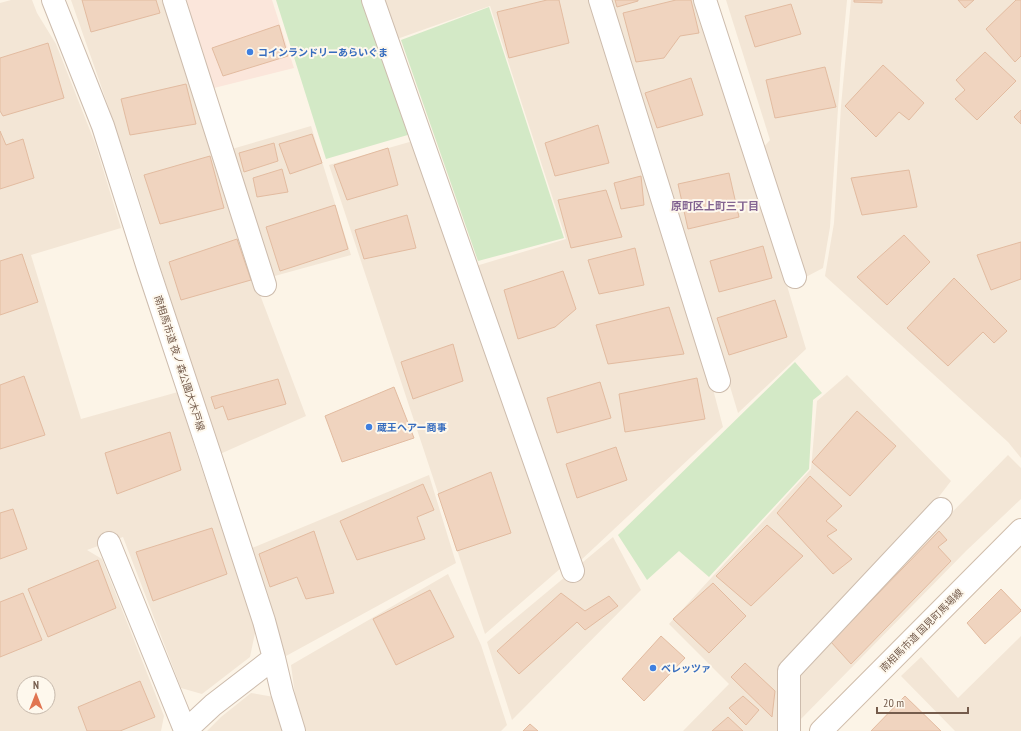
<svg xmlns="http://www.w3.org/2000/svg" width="1021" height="731" font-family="'PT Sans Narrow','Noto Sans JP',sans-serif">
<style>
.residential{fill:#f3e6d6;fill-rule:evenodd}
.commercial{fill:#fbe6db}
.green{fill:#d3e9c6}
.building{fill:#f0d4bf;stroke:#e2bba0}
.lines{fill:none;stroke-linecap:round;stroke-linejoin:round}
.street-casing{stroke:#cdbcad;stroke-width:24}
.secondary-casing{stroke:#d0bdab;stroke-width:24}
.street{stroke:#fff;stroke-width:22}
.secondary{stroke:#fff;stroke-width:22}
.shop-dot{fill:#3f7fe0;stroke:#fef8ed;stroke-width:1.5}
.labels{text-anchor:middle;stroke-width:4;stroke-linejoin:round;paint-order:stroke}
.shop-label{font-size:10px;font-weight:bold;fill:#366cbe;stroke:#fef8ed;text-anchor:start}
.street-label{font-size:10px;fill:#755c4c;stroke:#fef8ed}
.neighbourhood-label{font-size:11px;font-weight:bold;fill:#836491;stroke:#fef8ed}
</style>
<rect width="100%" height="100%" fill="#fcf4e7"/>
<!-- residential -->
<path class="residential" d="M11,0H32L37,13L56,44L95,143L121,228L31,255L81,419L178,392L197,455L256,628L250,657L202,694L181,688L123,537L87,550L102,559L164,716L161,731H0V3ZM24,683H48V707H24Z
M71,0H165L254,279L306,416L220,454L183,339L131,173L106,100Z
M383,0H593L704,355L723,427L580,561L476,266L566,239L490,6L397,39Z
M609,0H696L785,279L806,349L738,413L719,350Z
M726,0H847L841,64L830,227L823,268L802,279L762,149L770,140Z
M851,0H1021V458L1008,442L825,276L834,223L841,106Z
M311,126L351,255L271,277L232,149Z
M413,141L561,568L485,634L329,165Z
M847,375L951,481L934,503L794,651L779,731H683L729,684L669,624L811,469L817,401Z
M1008,455L1021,468V499L966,551L798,722L799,669Z
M429,475L456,563L286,656L252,548Z
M613,537L641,590L512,720L487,642Z
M448,574L481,645L507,725L501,731H306L295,695L291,665Z
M1021,636V731H955L901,676L921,657L958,698Z
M251,693L274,697L282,731H207L221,717Z"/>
<!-- commercial -->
<path class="commercial" d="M186,0H272L294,68L214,88Z"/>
<!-- green -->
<path class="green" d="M276,0H363L411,134L326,159Z
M489,7L564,238L478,261L401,40Z
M795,362L822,393L813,400L809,469L709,577L679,551L647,580L618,535Z"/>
<!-- building -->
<path class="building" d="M82,0H156L160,13L91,32Z
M547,0H559L569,43L509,58L497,12Z
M615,0H638V1L617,7Z
M676,0H691L699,33L680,36L664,58L636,62L623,13Z
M854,0H882V3L854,2Z
M958,0H974L965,8Z
M1016,0H1021V56L1015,62L986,29Z
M791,4L801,34L755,47L745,16Z
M279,25L288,56L223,76L212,48Z
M48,43L64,98L3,116L0,111V58Z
M985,52L1016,81L977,120L955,99L965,90L956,80Z
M883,65L924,103L909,120L899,112L876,137L845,106Z
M825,67L836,107L775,118L766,80Z
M691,78L703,115L657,128L645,93Z
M186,84L196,124L130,135L121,99Z
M1021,110V124L1014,117Z
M598,125L609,163L555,176L545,143Z
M0,131L6,145L23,139L34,178L0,189Z
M312,134L322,163L290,174L279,144Z
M274,143L278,161L244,172L239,153Z
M388,148L398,185L347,200L334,165Z
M210,156L224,208L160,224L144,175Z
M282,169L288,192L257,197L253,178Z
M909,170L917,207L862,215L851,178Z
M729,173L739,217L688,229L678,184Z
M641,176L644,205L621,209L614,183Z
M606,190L622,237L571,248L558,200Z
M335,205L348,249L280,271L266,227Z
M407,215L416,248L364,259L355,230Z
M904,235L930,262L887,305L857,277Z
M237,239L251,280L181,300L169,262Z
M1021,242V279L991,290L977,255Z
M763,246L772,278L719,292L710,261Z
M635,248L644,285L599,294L588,260Z
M22,254L38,302L0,315V261Z
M563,271L576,309L555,327L518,339L504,290Z
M954,278L1007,331L994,343L983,332L948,366L907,328Z
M775,300L787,337L729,355L717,318Z
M669,307L684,354L608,364L596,325Z
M453,344L463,381L413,399L401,362Z
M24,376L45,435L0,449V385Z
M697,378L705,419L625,432L619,394Z
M278,379L286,404L228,420L223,406L215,409L211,397Z
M600,382L611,418L557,433L547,398Z
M394,387L414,438L342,462L325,416Z
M857,411L896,446L850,496L812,462Z
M170,432L181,470L117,494L105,453Z
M616,447L627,480L577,498L566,464Z
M491,472L511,533L457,551L438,494Z
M810,476L842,506L826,521L837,530L827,536L852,559L833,574L777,513Z
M423,484L434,510L417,517L425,539L357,560L340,521Z
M13,509L27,549L0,559V513Z
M767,525L803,556L751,606L716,576Z
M212,528L227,574L153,601L136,552Z
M314,531L334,593L306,599L297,577L270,587L259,554Z
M939,531L947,540L938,547L951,561L851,664L831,642Z
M98,560L116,608L48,637L28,589Z
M713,583L746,616L709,653L673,619Z
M1001,589L1021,610V611L985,644L967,623Z
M430,590L454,637L396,665L373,619Z
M23,593L42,640L0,657V602Z
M561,593L585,611L609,596L618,606L585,630L577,622L519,674L497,651Z
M661,636L685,658L644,701L622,679Z
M745,663L775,691L772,717L731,677Z
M140,681L155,717L120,731H87L78,707Z
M743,696L759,710L746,725L729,708Z
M905,696L941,731H871Z
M728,717L743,731H712Z
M530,724L538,731H523Z"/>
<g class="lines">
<defs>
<path id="street" d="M53,0L103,126L148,268L210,455L264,621L274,658L282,692L294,731
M174,0L265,285
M373,0L573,571
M600,0L719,381
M705,0L795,277
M109,543L185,730
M185,731L213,705L274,658
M789,731V671L941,509"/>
<path id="secondary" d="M821,731L1021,530"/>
</defs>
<!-- street casing -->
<use href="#street" class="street-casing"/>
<!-- secondary casing -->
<use href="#secondary" class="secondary-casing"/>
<!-- street -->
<use href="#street" class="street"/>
<!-- secondary -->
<use href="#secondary" class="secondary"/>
</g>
<!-- markers -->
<g class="shop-dot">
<circle cx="250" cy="52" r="4"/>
<circle cx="369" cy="427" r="4"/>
<circle cx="653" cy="668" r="4"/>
</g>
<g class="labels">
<!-- shop labels -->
<g class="shop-label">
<text x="258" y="56">コインランドリーあらいぐま</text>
<text x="377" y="431">蔵王ヘアー商事</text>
<text x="661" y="672">ベレッツァ</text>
</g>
<!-- street labels -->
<g class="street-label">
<text transform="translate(180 363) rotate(72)" y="4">南相馬市道 夜ノ森公園大木戸線</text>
<text transform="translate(921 630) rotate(-45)" y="4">南相馬市道 国見町馬場線</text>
</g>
<!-- neighbourhood labels -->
<g class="neighbourhood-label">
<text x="715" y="210">原町区上町三丁目</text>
</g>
</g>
<!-- north arrow -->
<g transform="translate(36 695)"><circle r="19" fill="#fef8ed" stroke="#c7baad"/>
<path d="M0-3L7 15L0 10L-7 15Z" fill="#e17551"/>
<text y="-6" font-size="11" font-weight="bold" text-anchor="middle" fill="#755c4c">N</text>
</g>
<!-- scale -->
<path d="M877 707v6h91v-6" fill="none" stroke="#755c4c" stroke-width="2"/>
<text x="883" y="707" font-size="12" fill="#755c4c" stroke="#fef8ed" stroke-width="3" paint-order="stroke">20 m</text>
</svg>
